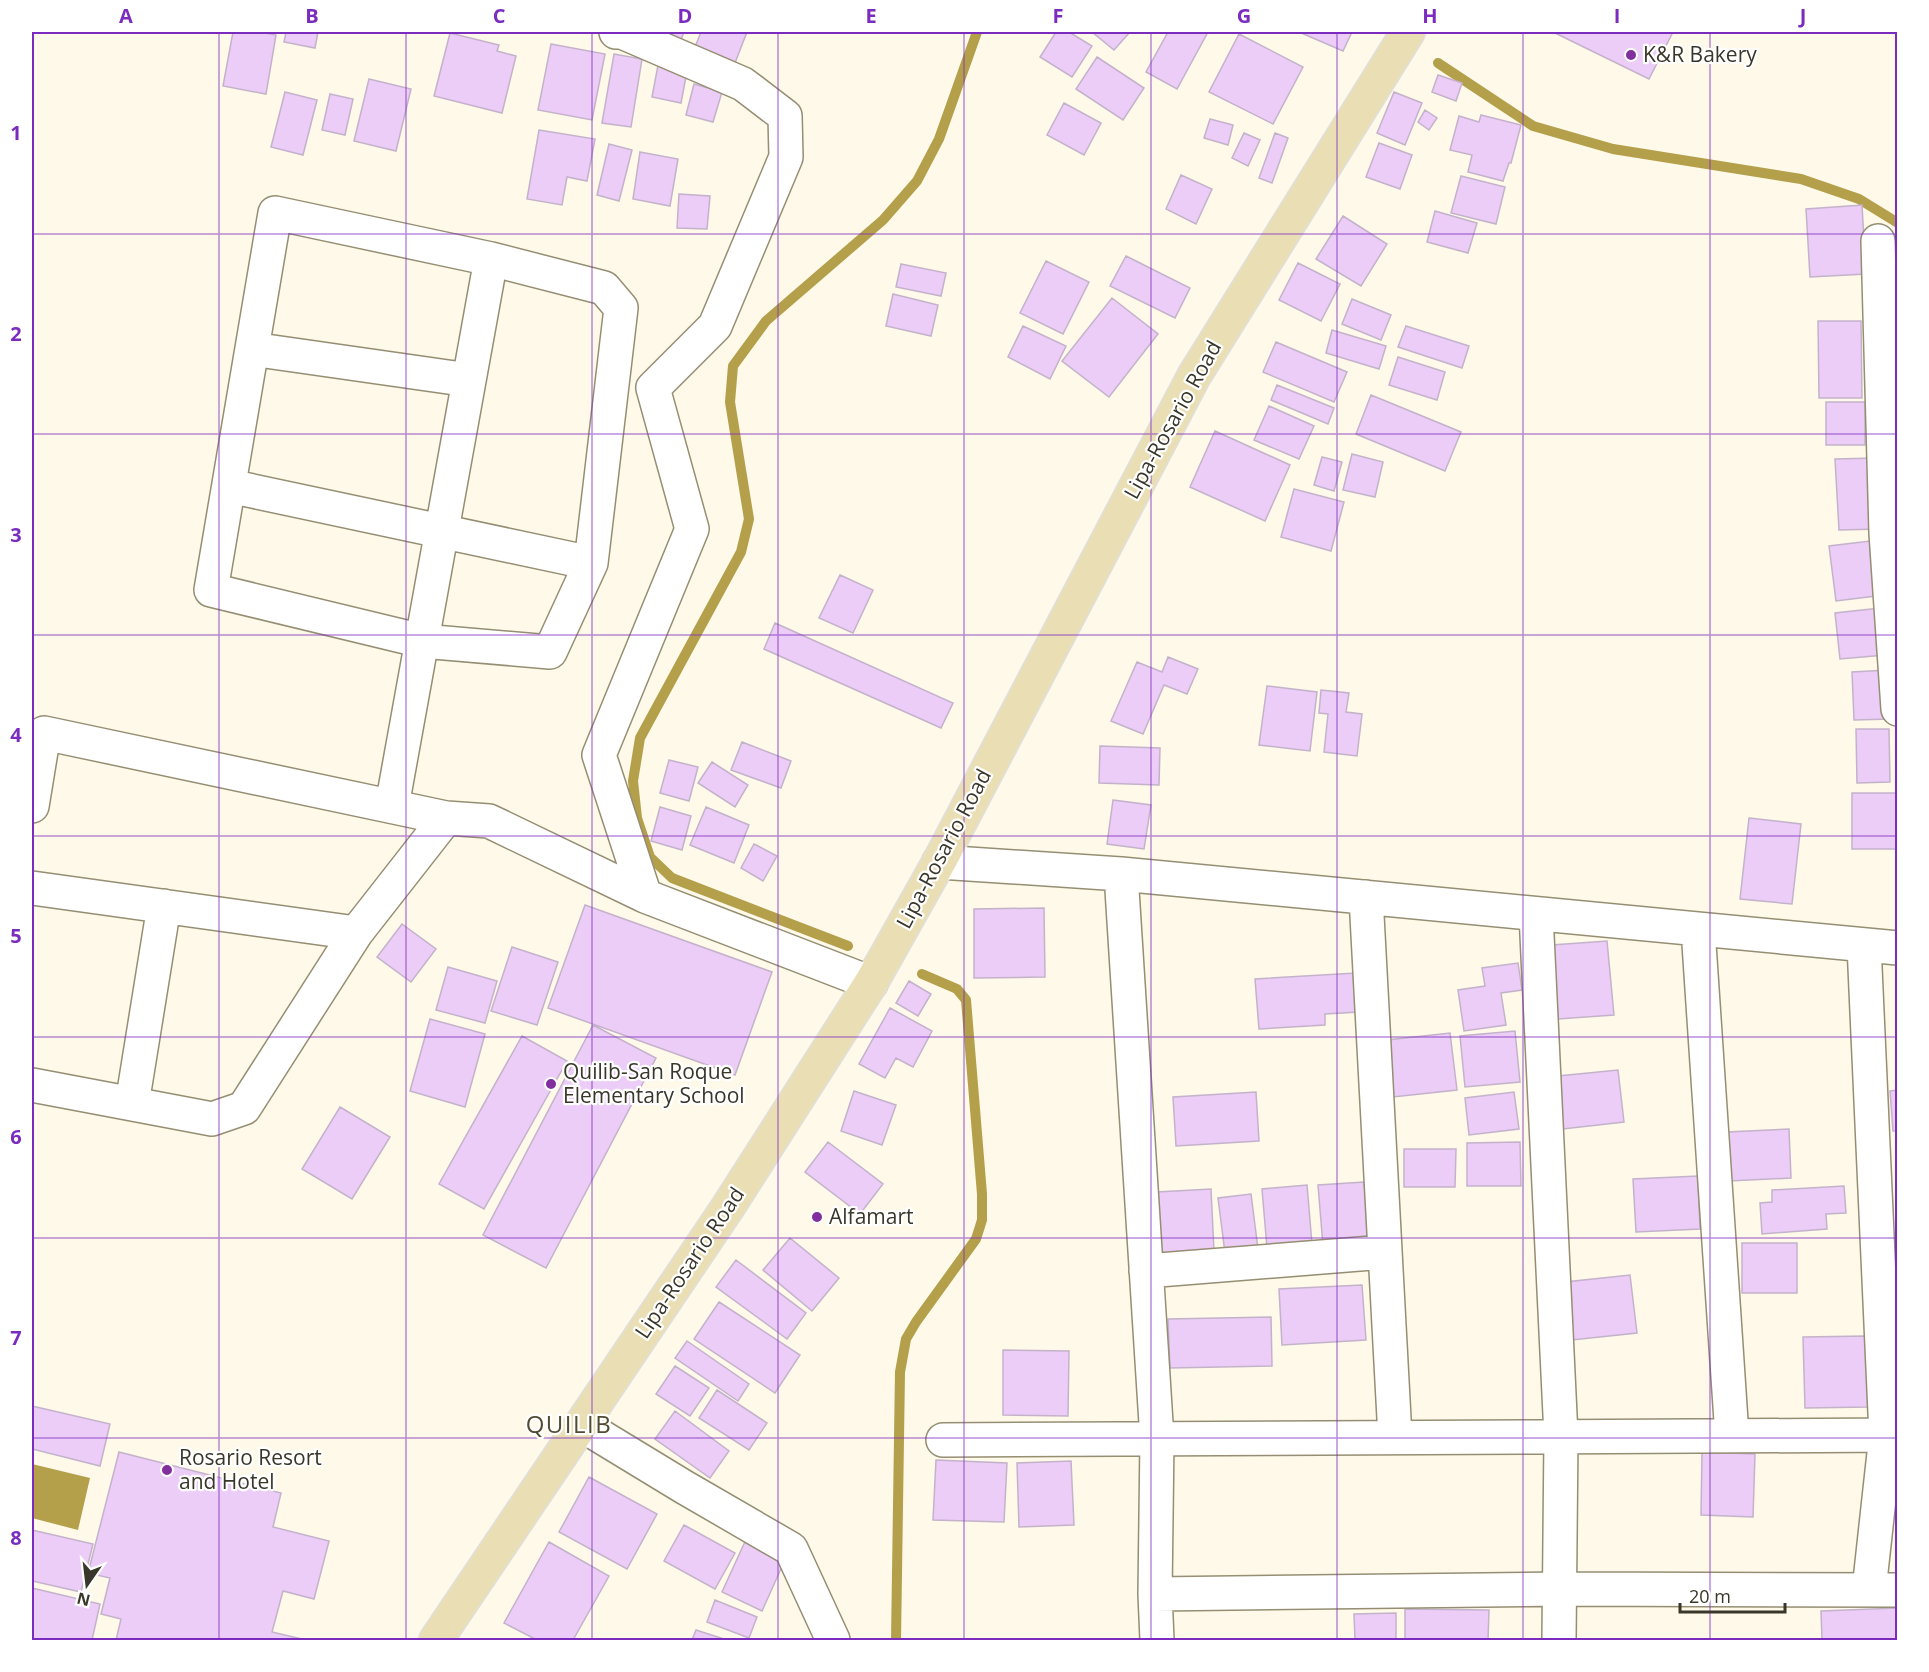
<svg xmlns="http://www.w3.org/2000/svg" width="1929" height="1672" font-family="'Open Sans',sans-serif">
<style>
.water{fill:#b49f4a}
.lines{fill:none;stroke-linecap:round;stroke-linejoin:round}
.stream{stroke:#b49f4a;stroke-width:10}
.building{fill:#ebcdf7;stroke:#c4b2cb;stroke-width:1.5}
.street-casing{stroke:#958e73;stroke-width:36}
.primary-casing{stroke:#dfdfdd;stroke-width:36}
.street{stroke:#fff;stroke-width:33}
.primary{stroke:#eadfb4;stroke-width:33}
.grid{fill:none;stroke:#7b2cbf;stroke-width:1.5;stroke-opacity:0.55}
.poi-dot{fill:#812e9e;stroke:#fff;stroke-width:2}
.labels{text-anchor:middle;stroke-width:4.5;stroke-linejoin:round;paint-order:stroke}
.poi-label{font-size:21px;fill:#39362a;stroke:#fff;text-anchor:start}
.street-label{font-size:21px;fill:#39362a;stroke:#fff}
.quarter-label{font-size:24px;letter-spacing:1.5px;fill:#514b32;stroke:#fff}
.neatline{fill:none;stroke:#7b2cbf;stroke-width:2}
.grid-label{font-size:20px;text-anchor:middle;font-weight:bold;fill:#7b2cbf}
</style>
<rect width="100%" height="100%" fill="#fef9e8"/>
<!-- water -->
<path class="water" d="M32,1464L90,1478L78,1530L32,1518Z"/>
<g class="lines">
<!-- stream -->
<path class="stream" d="M1438,63L1533,126L1613,149L1801,179L1859,199L1898,223
M848,946L672,878L650,857L637,818L633,781L640,738L741,552L749,519L730,402L733,366L766,321L883,220L917,181L939,139L977,32
M896,1640L900,1372L906,1339L916,1322L976,1239L982,1220V1194L966,1000L957,989L922,974"/>
</g>
<!-- building -->
<path class="building" d="M233,32H259L276,35L266,94L223,86Z
M286,32H318L315,48L284,42Z
M642,32H684L679,45Z
M701,32H747L733,68L693,52Z
M1056,32H1069L1092,46L1072,77L1040,57Z
M1092,32H1130L1114,50Z
M1168,32H1208L1177,89L1146,72Z
M1299,32H1352L1343,51Z
M1553,32H1673L1649,79Z
M450,33L499,45L497,51L516,56L502,113L434,96Z
M1239,34L1303,67L1273,124L1209,92Z
M551,44L605,54L592,120L538,110Z
M614,54L642,59L631,127L602,123Z
M1097,57L1144,88L1123,120L1076,89Z
M659,60L688,66L681,103L652,97Z
M1438,75L1462,83L1456,101L1432,92Z
M369,79L411,89L396,151L354,141Z
M694,84L722,92L713,122L686,115Z
M285,92L317,100L303,155L271,147Z
M1394,92L1422,103L1405,145L1377,133Z
M330,94L353,99L345,135L322,130Z
M1064,103L1101,123L1084,155L1047,135Z
M1425,110L1437,118L1429,130L1418,122Z
M1481,115L1521,125L1511,163H1509L1503,181L1468,172L1472,155L1450,150L1459,116L1479,122Z
M1210,119L1233,125L1228,145L1204,138Z
M539,130L595,139L587,181L567,177L562,205L527,199Z
M1244,133L1260,140L1248,166L1232,158Z
M1275,133L1288,138L1272,183L1259,178Z
M1379,143L1412,155L1400,189L1366,177Z
M609,144L632,150L619,201L597,195Z
M640,152L678,159L670,206L633,199Z
M1181,175L1212,189L1196,224L1166,209Z
M1461,176L1505,187L1496,224L1451,213Z
M679,194L710,196L707,229L677,228Z
M1862,205L1866,274L1810,277L1806,209Z
M1435,211L1477,223L1468,253L1427,242Z
M1343,216L1387,244L1361,286L1316,259Z
M1126,256L1190,288L1175,318L1110,286Z
M1046,261L1089,282L1063,334L1020,313Z
M1298,263L1340,284L1321,321L1279,300Z
M901,264L946,273L941,296L896,287Z
M893,294L938,305L931,336L886,326Z
M1112,298L1158,334L1109,397L1062,361Z
M1352,299L1391,315L1381,340L1342,324Z
M1818,321H1861L1862,398H1819Z
M1023,326L1066,346L1050,379L1008,357Z
M1406,326L1469,346L1462,368L1398,347Z
M1332,330L1386,346L1379,369L1326,353Z
M1276,342L1347,372L1334,402L1263,372Z
M1398,357L1445,372L1437,400L1389,385Z
M1277,385L1334,408L1328,424L1271,400Z
M1371,395L1461,432L1445,471L1356,434Z
M1826,402H1865V445H1826Z
M1269,406L1314,426L1299,459L1254,440Z
M1215,431L1290,465L1265,521L1190,487Z
M1352,454L1383,462L1375,497L1343,490Z
M1322,457L1342,462L1334,491L1314,485Z
M1876,458L1879,529L1839,530L1835,459Z
M1294,489L1344,502L1331,551L1281,537Z
M1870,541L1876,596L1836,601L1829,546Z
M840,575L873,590L853,633L819,618Z
M1880,608L1885,655L1840,659L1835,613Z
M775,623L953,703L941,728L764,649Z
M1168,657L1198,669L1187,694L1164,685L1143,734L1111,721L1137,662L1162,672Z
M1888,670L1891,719L1854,720L1852,672Z
M1267,686L1317,692L1310,751L1259,745Z
M1321,690L1349,693L1346,712L1362,714L1357,756L1324,752L1328,714L1319,713Z
M1856,729H1889L1890,782L1857,783Z
M742,742L791,761L781,788L731,770Z
M1100,746L1160,748L1159,785L1099,783Z
M669,760L698,767L689,801L660,793Z
M712,762L748,785L735,807L698,783Z
M1852,793H1897V849H1852Z
M1113,800L1151,805L1144,849L1107,844Z
M660,807L691,816L682,850L651,841Z
M706,807L749,825L734,863L690,845Z
M1749,818L1801,824L1792,904L1740,899Z
M754,844L777,856L763,881L741,868Z
M585,905L772,972L735,1075L548,1008Z
M1044,908L1045,977L974,978V909Z
M402,924L436,949L411,982L377,957Z
M1607,941L1614,1015L1558,1019L1552,945Z
M512,947L558,962L537,1025L491,1011Z
M1518,963L1522,990L1501,993L1506,1025L1464,1031L1458,990L1485,986L1482,968Z
M448,967L497,981L485,1023L436,1010Z
M1356,973L1359,1012L1325,1014V1025L1259,1029L1255,979Z
M909,981L931,994L918,1016L896,1003Z
M890,1008L932,1031L913,1067L896,1058L885,1078L859,1064Z
M430,1019L485,1034L465,1107L410,1091Z
M593,1025L656,1058L546,1268L483,1235Z
M1515,1031L1520,1082L1465,1087L1460,1036Z
M1450,1033L1457,1090L1393,1097L1387,1040Z
M522,1036L567,1061L484,1209L439,1184Z
M1618,1070L1624,1122L1563,1129L1558,1076Z
M1898,1090V1131H1893L1890,1091Z
M854,1091L896,1105L882,1145L841,1131Z
M1256,1092L1259,1141L1176,1146L1173,1097Z
M1514,1092L1519,1129L1469,1135L1465,1098Z
M340,1107L390,1137L352,1199L302,1169Z
M1789,1129L1791,1178L1729,1181L1727,1132Z
M828,1142L883,1184L860,1214L805,1172Z
M1520,1142L1521,1186H1467V1143Z
M1404,1149H1456L1455,1187H1404Z
M1698,1176L1700,1229L1636,1232L1633,1179Z
M1364,1182L1369,1242L1323,1246L1318,1185Z
M1307,1185L1312,1244L1267,1248L1262,1189Z
M1844,1186L1846,1213L1826,1214L1827,1229L1762,1234L1760,1203L1772,1202V1190Z
M1211,1189L1214,1251L1160,1255L1157,1192Z
M1251,1194L1258,1249L1225,1253L1218,1198Z
M790,1238L839,1278L812,1311L763,1270Z
M1742,1243H1797V1293H1742Z
M736,1260L806,1313L787,1339L716,1287Z
M1630,1275L1637,1333L1572,1340L1565,1282Z
M1362,1285L1366,1340L1282,1345L1279,1289Z
M719,1302L800,1355L775,1393L694,1339Z
M1271,1317L1272,1366L1170,1368L1168,1319Z
M1866,1336L1868,1407L1805,1408L1803,1337Z
M687,1341L749,1384L738,1401L675,1358Z
M1003,1350L1069,1351L1068,1416L1003,1415Z
M675,1366L709,1388L690,1416L656,1394Z
M717,1390L767,1423L749,1450L699,1418Z
M32,1406L110,1424L100,1466L32,1449Z
M675,1411L729,1451L710,1478L655,1439Z
M119,1452L281,1493L273,1527L329,1541L314,1599L283,1591L272,1632L306,1640H116L121,1619L101,1614L110,1578L88,1573Z
M1702,1452L1755,1454L1753,1517L1701,1515Z
M936,1460L1007,1463L1004,1522L933,1520Z
M1071,1461L1074,1525L1019,1527L1017,1463Z
M589,1477L657,1514L627,1569L559,1532Z
M684,1525L735,1553L715,1589L664,1561Z
M32,1530L93,1544L81,1592L32,1581Z
M749,1533L789,1551L762,1611L722,1592Z
M549,1542L609,1576L573,1640H537L504,1623Z
M32,1588L100,1604L92,1640H32Z
M715,1600L757,1617L749,1638L707,1622Z
M1898,1608V1640H1822L1821,1611Z
M1405,1609L1489,1610L1488,1640H1405Z
M1396,1613V1640H1355L1354,1614Z
M696,1630L727,1640H692Z"/>
<g class="lines">
<defs>
<path id="street" d="M616,32H622L743,84L785,116L786,157L715,326L653,388L692,529L599,755L645,896
M275,213L491,259L604,288L621,308L591,563L550,652L422,641L211,590Z
M1878,241L1886,533L1898,709
M252,349L469,380
M229,486L591,563
M32,806L44,733L446,818L489,821L645,896L871,983
M392,806L491,259
M939,862L1121,874L1898,948
M1121,874L1157,1439L1155,1594L1157,1640
M32,888L356,933
M1366,897L1395,1437
M1536,914L1561,1436L1559,1640
M1698,929L1732,1436
M1864,945L1886,1435L1869,1590
M32,1085L212,1119L244,1108L356,933L446,818
M132,1104L164,906
M1146,1271L1385,1252
M582,1425L684,1487L791,1549L833,1640
M943,1440L1898,1435
M1155,1594L1559,1589L1898,1590"/>
<path id="primary" d="M436,1640L728,1207L871,983L939,862L1194,376L1408,32"/>
</defs>
<!-- street casing -->
<use href="#street" class="street-casing"/>
<!-- primary casing -->
<use href="#primary" class="primary-casing"/>
<!-- street -->
<use href="#street" class="street"/>
<!-- primary -->
<use href="#primary" class="primary"/>
</g>
<!-- grid -->
<path class="grid" d="M219,32V1640M406,32V1640M592,32V1640M778,32V1640M964,32V1640M1151,32V1640M1337,32V1640M1523,32V1640M1710,32V1640M32,234H1898M32,434H1898M32,635H1898M32,836H1898M32,1037H1898M32,1238H1898M32,1438H1898"/>
<!-- markers -->
<g class="poi-dot">
<circle cx="1631" cy="55" r="6"/>
<circle cx="551" cy="1084" r="6"/>
<circle cx="817" cy="1217" r="6"/>
<circle cx="167" cy="1470" r="6"/>
</g>
<g class="labels">
<!-- poi labels -->
<g class="poi-label">
<text x="1643" y="62">K&amp;R Bakery</text>
<text x="563" y="1079">Quilib-San Roque<tspan x="563" dy="24">Elementary School</tspan></text>
<text x="829" y="1224">Alfamart</text>
<text x="179" y="1465">Rosario Resort<tspan x="179" dy="24">and Hotel</tspan></text>
</g>
<!-- street labels -->
<g class="street-label">
<text transform="translate(1173 420) rotate(-61)" y="7">Lipa-Rosario Road</text>
<text transform="translate(944 849) rotate(-62)" y="7">Lipa-Rosario Road</text>
<text transform="translate(690 1263) rotate(-56)" y="7">Lipa-Rosario Road</text>
</g>
<!-- quarter labels -->
<g class="quarter-label">
<text x="569" y="1433">QUILIB</text>
</g>
</g>
<!-- border -->
<rect width="1929" height="1672" fill="none" stroke="#ffffff" stroke-width="66"/>
<!-- north arrow -->
<g transform="translate(87 1585) rotate(194)" stroke="#ffffff" stroke-width="4.5" paint-order="stroke">
<path d="M0-4.5L10 22L0 15L-10 22Z" fill="#39362a"/>
<text y="-9" font-size="16" font-weight="bold" text-anchor="middle" fill="#39362a">N</text>
</g>
<!-- scale -->
<path d="M1680 1603v9h105v-9" fill="none" stroke="#39362a" stroke-width="3"/>
<text x="1689" y="1603" font-size="18" fill="#39362a" stroke="#ffffff" stroke-width="4.5" paint-order="stroke">20 m</text>
<rect x="33" y="33" width="1863" height="1606" class="neatline"/>
<g class="grid-label">
<text x="126" y="23">A</text>
<text x="312" y="23">B</text>
<text x="499" y="23">C</text>
<text x="685" y="23">D</text>
<text x="871" y="23">E</text>
<text x="1058" y="23">F</text>
<text x="1244" y="23">G</text>
<text x="1430" y="23">H</text>
<text x="1617" y="23">I</text>
<text x="1803" y="23">J</text>
<text x="16" y="140">1</text>
<text x="16" y="341">2</text>
<text x="16" y="542">3</text>
<text x="16" y="742">4</text>
<text x="16" y="943">5</text>
<text x="16" y="1144">6</text>
<text x="16" y="1345">7</text>
<text x="16" y="1545">8</text>
</g>
</svg>
